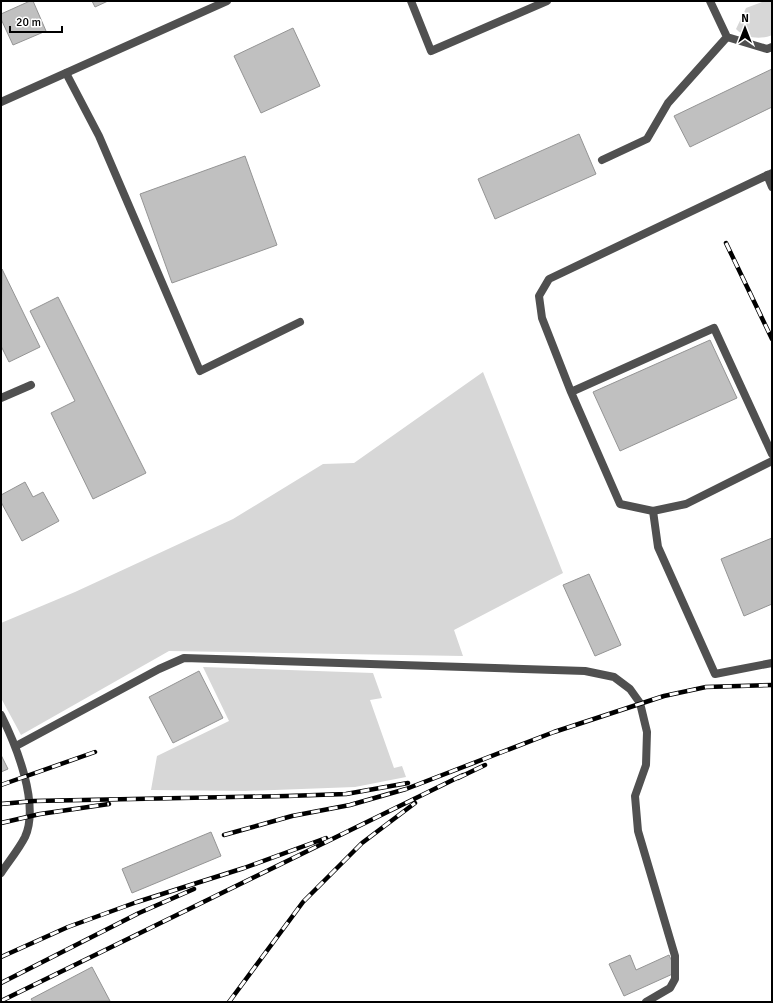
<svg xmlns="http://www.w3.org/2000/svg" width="773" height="1003" font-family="Signika,sans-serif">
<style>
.green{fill:#d7d7d7}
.building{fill:#c0c0c0;stroke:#949494}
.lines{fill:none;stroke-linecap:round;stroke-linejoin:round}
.service{stroke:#505050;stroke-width:8}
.minor{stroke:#505050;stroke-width:8}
.rail-casing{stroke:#000;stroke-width:4.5}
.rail{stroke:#fff;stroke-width:3;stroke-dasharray:9;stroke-linecap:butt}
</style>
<rect width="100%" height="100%" fill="#fff"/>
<!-- green -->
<path class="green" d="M765,1H772V35C761,40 744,38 736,29L746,8Z
M483,372L563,573L454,630L463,656L169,651L21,735L1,698V623L75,592L233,519L323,464L354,463Z
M203,667L373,673L382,698L370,700L394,768L402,766L406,777L355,787L245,791L151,790L157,756L229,721Z"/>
<!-- building -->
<path class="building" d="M30,1H33L46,31L13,45L1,19V14Z
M92,1H108L95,7Z
M293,28L320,86L261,113L234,56Z
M772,69V107L690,147L674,116Z
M579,134L596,174L495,219L478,179Z
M245,156L277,245L172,283L140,194Z
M2,269L40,347L9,362L1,346Z
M58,297L146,473L93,499L51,413L75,401L30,311Z
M710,340L737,398L620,451L593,392Z
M25,482L33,497L43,492L59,521L22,541L1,502V495Z
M772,538V604L744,616L721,559Z
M589,574L621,645L595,656L563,585Z
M199,671L223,718L173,743L149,697Z
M1,755L8,769L1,772Z
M211,832L221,856L132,893L122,869Z
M630,955L636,970L669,955L677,972L624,996L609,964Z
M92,967L110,1001L33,1002L31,999Z"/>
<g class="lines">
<!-- service -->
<path class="service" d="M411,1L431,51L547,1
M727,37L767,49L772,47
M66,73L99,136L200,371L300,322
M602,160L647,139L668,103L727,37L710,1
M772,173L549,279L539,296L542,318L571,392L714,328L772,454
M767,175L772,187
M571,392L620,504L653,511L686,504L772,461
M1,398L31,385
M653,511L658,547L715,674L772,663
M1,715C16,745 40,804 25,837C19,849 9,861 1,873
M16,746L159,669L184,658L585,671L614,677L630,689L640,703L647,732L646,765L635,796L638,831L675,956V979L670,988L646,1002"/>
<!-- minor -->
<path class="minor" d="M1,102L227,1"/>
<defs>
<path id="rail" d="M726,243L772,339
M458,778L485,765
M1,785L95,752
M1,804L34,801L287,796L346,794L408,783
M1,823L40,814L109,804
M224,835L292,816L350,805L406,789L554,732L664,696L706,687L772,685
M1,957L68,927L137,902L244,868L326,838
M1,983L139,913L194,889
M1,1001L463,775
M229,1002L303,902L362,843L415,803"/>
</defs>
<!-- rail casing -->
<use href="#rail" class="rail-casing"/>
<!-- rail -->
<use href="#rail" class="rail"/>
</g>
<!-- border -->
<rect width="773" height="1003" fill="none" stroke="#000000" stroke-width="4"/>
<!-- north arrow -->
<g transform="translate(745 28)" stroke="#ffffff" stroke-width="3" paint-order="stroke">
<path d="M0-3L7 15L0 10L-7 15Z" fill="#000000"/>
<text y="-6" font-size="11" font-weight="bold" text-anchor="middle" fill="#000000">N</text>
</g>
<!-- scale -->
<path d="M10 26v6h52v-6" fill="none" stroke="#000000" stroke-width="2"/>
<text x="16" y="26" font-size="12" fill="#000000" stroke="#ffffff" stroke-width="3" paint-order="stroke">20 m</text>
</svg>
